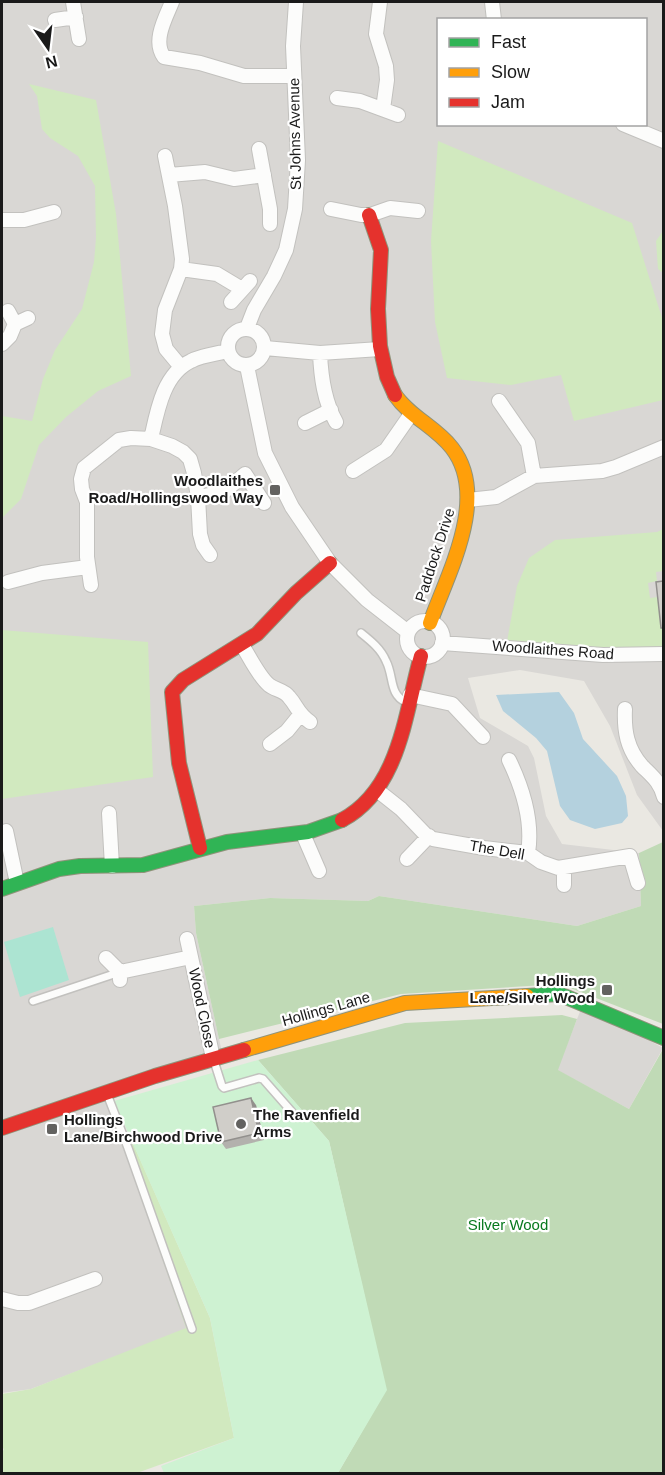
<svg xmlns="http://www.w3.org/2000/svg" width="665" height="1475" font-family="Helvetica,sans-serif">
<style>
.residential{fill:#d9d7d4;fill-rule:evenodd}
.grass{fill:#d1e9bf}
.forest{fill:#c0dab6}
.park{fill:#cef2d2}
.pitch{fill:#ace4d2}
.water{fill:#b4d1de}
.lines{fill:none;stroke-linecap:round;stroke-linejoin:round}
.lane-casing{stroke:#c2c1be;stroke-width:10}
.street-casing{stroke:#c2c1be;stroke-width:16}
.fast-casing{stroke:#8f937a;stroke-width:16}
.slow-casing{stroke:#8f937a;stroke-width:16}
.jam-casing{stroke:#8f937a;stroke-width:16}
.lane{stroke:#fcfcfb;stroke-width:7}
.street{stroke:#fcfcfb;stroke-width:14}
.fast{stroke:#30b455;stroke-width:14}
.slow{stroke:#ff9f0a;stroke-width:14}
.jam{stroke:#e5322d;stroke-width:14}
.wall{fill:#b3b1ad}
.shaded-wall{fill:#92908d}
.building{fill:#d0cec9;stroke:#92908d;stroke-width:1.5}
.poi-dot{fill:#636260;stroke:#fff;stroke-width:2}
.labels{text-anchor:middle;stroke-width:4.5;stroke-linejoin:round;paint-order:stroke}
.street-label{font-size:15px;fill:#1a1a1a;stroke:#fff}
.poi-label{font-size:15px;font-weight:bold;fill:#1a1a1a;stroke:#fff;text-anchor:end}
.park-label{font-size:15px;fill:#08791e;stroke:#fff}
</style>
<rect width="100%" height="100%" fill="#eae8e2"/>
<!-- residential -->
<path class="residential" d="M2,2H664L663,831L637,795L610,726L584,681L520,670L468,678L480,718L528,746L534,758L546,816L562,844L639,853L641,906L577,926L379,896L368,901L270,898L194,906L196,933L223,1057L106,1095L187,1329L31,1389L2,1393ZM438,20H646V124H438Z
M583,1004L663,1048L629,1109L557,1070Z"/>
<!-- grass -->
<path class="grass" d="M29,84L96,100L116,214L131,376L98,391L66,417L39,445L21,499L2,518V416L32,421L43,379L55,350L82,309L94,262L96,238L95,186L78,156L50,138L42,129L37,96Z
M438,141L632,223L663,321V400L574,421L561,375L511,385L447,378L435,322L431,241Z
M663,231V273L658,269L656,241Z
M663,529V571L656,572L657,581L648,583L650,598L658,597L663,613V654L506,647L517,586L529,558L555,540L657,532Z
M2,630L148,642L153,777L2,799Z
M128,1132L210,1318L234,1438L137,1473L2,1474V1451L4,1450L2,1445V1394L31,1389L186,1328L120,1135Z"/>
<!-- forest -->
<path class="forest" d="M663,842V1024L560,984L401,994L219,1039L196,933L194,906L270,898L368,901L379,896L577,926L641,906L639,853Z
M562,1015L577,1019L558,1070L629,1109L663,1049V1473H338L386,1390L329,1141L258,1060L405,1023Z"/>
<!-- park -->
<path class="park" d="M258,1060L329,1141L387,1390L338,1473H164L161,1466L234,1438L210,1318L114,1101Z"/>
<!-- pitch -->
<path class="pitch" d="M53,927L69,980L20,997L4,942Z"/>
<!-- water -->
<path class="water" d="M559,692L574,713L583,739L617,776L626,796L628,816L622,823L595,829L570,820L560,806L547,751L536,738L503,711L496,695Z"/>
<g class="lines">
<defs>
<path id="lane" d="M361,633C371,641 381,649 386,661C394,676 389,695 406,702
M33,1001L120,972
M214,1061L222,1086L224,1088L259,1078L263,1079L292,1112
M107,1094L128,1148L192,1329"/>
<path id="street" d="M73,2L79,39
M172,2C166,17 152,41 164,57L200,63L244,76H293
M380,2L376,34L386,66L387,80L383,109
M492,2L494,20
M55,20L76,17
M337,98L360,101L398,115
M623,124L664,141
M259,149L270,209V224
M165,156L175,206L182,259L181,269L165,310L162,334L166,349L181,367
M169,175L205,172L234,179L264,175
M331,209L361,215H370L390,208L418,211
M2,220H24L54,212
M181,269L217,274L242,289
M231,302L250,281
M8,311L15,324L28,318
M247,328L254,310L274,276L286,250L295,209L298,160L293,46L296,2
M228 347a18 18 0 1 1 36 0a18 18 0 1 1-36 0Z
M2,344L10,336L15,324
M265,348L320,353L380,349
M320,353C321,377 324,401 336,422
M247,366L265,453L292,507L330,563L367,600L408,632
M499,401L528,443L534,476
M305,423L331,410
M151,439C157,412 163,374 191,361C202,355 216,354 228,351
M353,471L386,450L411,414
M198,497L224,492L245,474L264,503
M468,500L496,497L534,476L602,471L616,467L664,447
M8,582L42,573L88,567
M91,585L87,557V502L82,489L81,479L84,468L119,440L131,438L151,439L172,446L183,452L190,459L194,473L198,497L200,534L203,545L210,555
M407 639a18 18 0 1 1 36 0a18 18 0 1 1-36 0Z
M442,643L603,655L664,654
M242,645C249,656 259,677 269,685C275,690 284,690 289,697C298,707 297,713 310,722
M410,695L452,704L483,737
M625,709C624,731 627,749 642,766C653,777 660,782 664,797
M270,744L287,731L300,715
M509,760C523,789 533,822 528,853
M377,790L401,809L426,835L433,839L484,848L528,853L541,862L558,868L630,856L638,883
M109,813L112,866
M6,831L17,883
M303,834L319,871
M407,859L429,836
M564,867V885
M187,939L213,1058
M106,958L120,972V980
M120,972L191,957
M2,1299L18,1303H29L95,1279"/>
<path id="fast" d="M2,889L59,869L80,866L143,865L227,842L308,832L342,820
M527,996L559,994L664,1038"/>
<path id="slow" d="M395,395C410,417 436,427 452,448C490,497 448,573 430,623
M244,1050L405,1003L527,996"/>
<path id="jam" d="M369,215L381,250L378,309L380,346L387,377L395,395
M342,820C400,789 405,713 421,656
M200,848L179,763L172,692L183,680L257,634L296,593L330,563
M2,1128L155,1076L244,1050"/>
</defs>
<!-- lane casing -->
<use href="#lane" class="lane-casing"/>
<!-- street casing -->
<use href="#street" class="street-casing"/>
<!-- fast casing -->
<use href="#fast" class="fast-casing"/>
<!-- slow casing -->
<use href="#slow" class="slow-casing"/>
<!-- jam casing -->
<use href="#jam" class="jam-casing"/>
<!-- lane -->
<use href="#lane" class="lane"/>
<!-- street -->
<use href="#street" class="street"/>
<!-- fast -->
<use href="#fast" class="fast"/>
<!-- slow -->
<use href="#slow" class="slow"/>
<!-- jam -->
<use href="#jam" class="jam"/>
</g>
<!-- wall -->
<path class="wall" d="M256,1105L264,1140L226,1149L221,1142Z"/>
<!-- shaded-wall -->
<path class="shaded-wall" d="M251,1098L256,1105L264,1140L259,1133Z"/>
<!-- building -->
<path class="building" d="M663,581V628H661L656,582Z
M251,1098L259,1133L221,1142L213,1107Z"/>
<!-- markers -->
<g class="poi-dot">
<rect x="269" y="484" width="12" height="12" rx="3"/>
<rect x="601" y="984" width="12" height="12" rx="3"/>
<circle cx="241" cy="1124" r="6"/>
<rect x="46" y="1123" width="12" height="12" rx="3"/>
</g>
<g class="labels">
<!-- street labels -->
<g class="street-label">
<text transform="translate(295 134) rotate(-91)" y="5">St Johns Avenue</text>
<text transform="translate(435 555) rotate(-72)" y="5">Paddock Drive</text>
<text transform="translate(553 650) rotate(4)" y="5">Woodlaithes Road</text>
<text transform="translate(497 850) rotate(10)" y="5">The Dell</text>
<text transform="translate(202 1008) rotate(78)" y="5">Wood Close</text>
<text transform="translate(326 1009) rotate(-16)" y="5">Hollings Lane</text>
</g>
<!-- poi labels -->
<g class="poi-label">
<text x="263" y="486">Woodlaithes<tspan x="263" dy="17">Road/Hollingswood Way</tspan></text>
<text x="595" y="986">Hollings<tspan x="595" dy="17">Lane/Silver Wood</tspan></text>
<text x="253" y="1120" text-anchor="start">The Ravenfield<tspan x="253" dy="17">Arms</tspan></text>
<text x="64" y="1125" text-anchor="start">Hollings<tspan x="64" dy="17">Lane/Birchwood Drive</tspan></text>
</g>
<!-- park labels -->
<g class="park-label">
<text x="508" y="1230">Silver Wood</text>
</g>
</g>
<!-- border -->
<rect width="665" height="1475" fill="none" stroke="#1a1a1a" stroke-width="6"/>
<!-- legend -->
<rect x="437" y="18" width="210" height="108" fill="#ffffff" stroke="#a3a3a3" stroke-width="1.5"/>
<rect x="449" y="38" width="30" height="9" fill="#30b455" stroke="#a3a3a3" stroke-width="1.5"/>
<text x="491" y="48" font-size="18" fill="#1a1a1a">Fast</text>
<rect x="449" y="68" width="30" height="9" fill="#ff9f0a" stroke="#a3a3a3" stroke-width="1.5"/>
<text x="491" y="78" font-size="18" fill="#1a1a1a">Slow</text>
<rect x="449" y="98" width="30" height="9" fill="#e5322d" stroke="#a3a3a3" stroke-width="1.5"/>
<text x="491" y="108" font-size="18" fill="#1a1a1a">Jam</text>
<!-- north arrow -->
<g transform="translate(48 48) rotate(166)" stroke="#ffffff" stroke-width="4.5" paint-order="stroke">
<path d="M0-4.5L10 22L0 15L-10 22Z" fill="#1a1a1a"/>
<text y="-9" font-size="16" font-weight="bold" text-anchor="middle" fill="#1a1a1a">N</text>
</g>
</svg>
